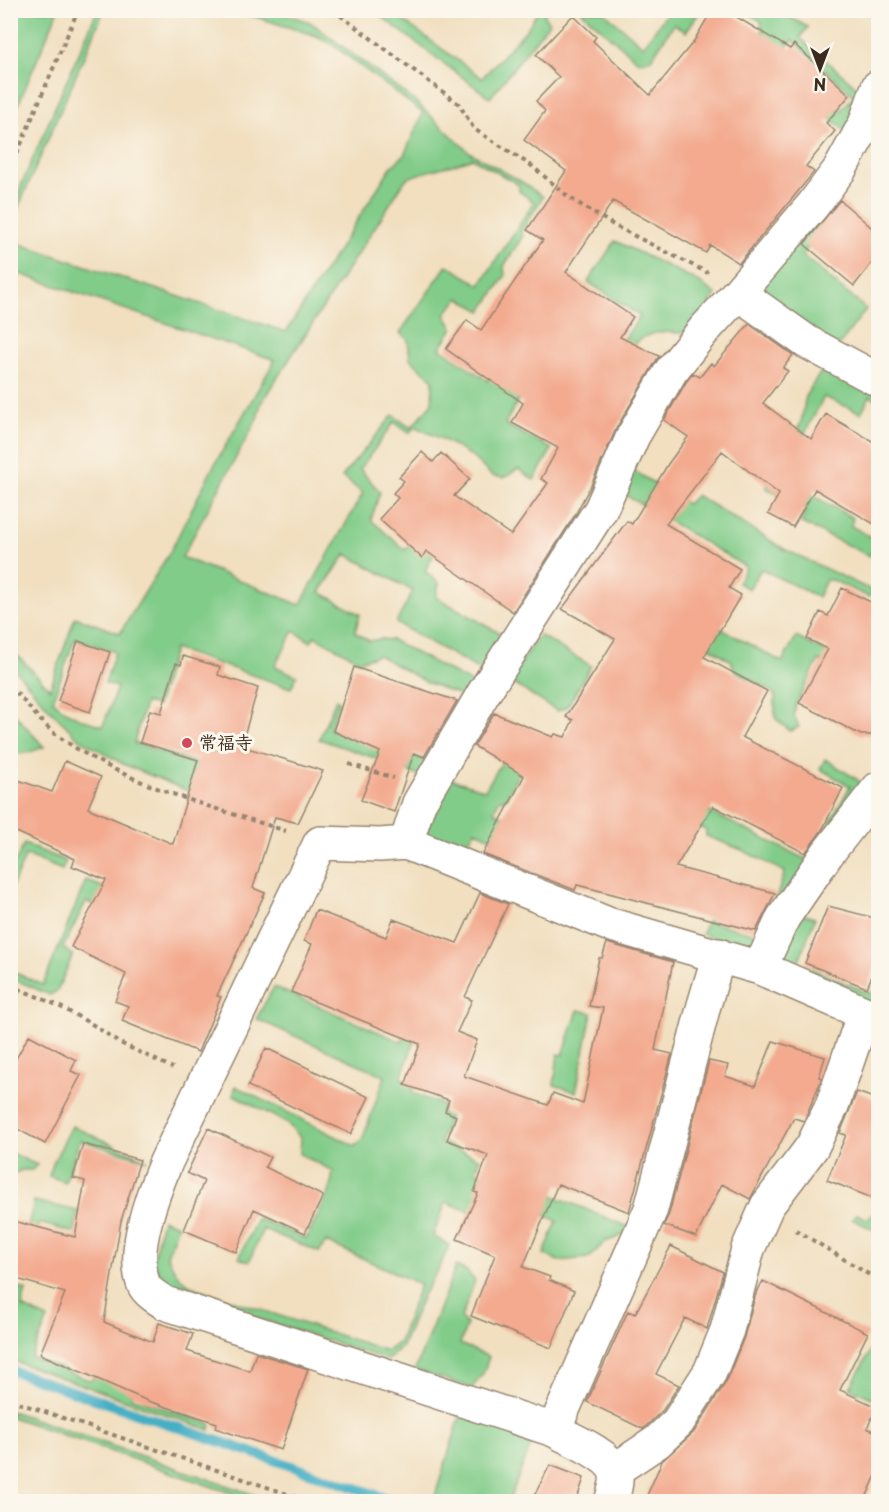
<svg xmlns="http://www.w3.org/2000/svg" width="889" height="1512" font-family="'Playpen Sans','Klee One',sans-serif">
<style>
.green{fill:#81cc89;stroke:#5e7b54;stroke-width:1.5;fill-rule:evenodd}
.lines{fill:none;stroke-linecap:round;stroke-linejoin:round}
.stream{stroke:#45afc4;stroke-width:10}
.building{fill:#f3aa8f}
.minor-casing{stroke:#96846f;stroke-width:36}
.path{stroke:#96846f;stroke-width:4;stroke-dasharray:4.5 4.5;stroke-linecap:butt}
.minor{stroke:#fff;stroke-width:33}
.poi-dot{fill:#d1495b;stroke:#fbf7ec;stroke-width:2}
.labels{text-anchor:middle;stroke-width:6;stroke-linejoin:round;paint-order:stroke}
.poi-label{font-size:18px;font-weight:bold;fill:#3b2a1e;stroke:#fbf7ec;text-anchor:start}
</style>
<rect width="100%" height="100%" fill="#fbf7ec"/>
<filter id="ink" filterUnits="userSpaceOnUse"><feTurbulence type="fractalNoise" baseFrequency=".0167" numOctaves="2"/><feDisplacementMap in="SourceGraphic" scale="12" xChannelSelector="R" yChannelSelector="G"/><feConvolveMatrix kernelMatrix="1 2 1 2 8 2 1 2 1" color-interpolation-filters="sRGB"/></filter>
<filter id="wash" filterUnits="userSpaceOnUse"><feTurbulence type="fractalNoise" baseFrequency=".008" numOctaves="4" result="noise"/><feDisplacementMap in="SourceGraphic" scale="24" xChannelSelector="R" yChannelSelector="G"/><feGaussianBlur stdDeviation="1.35" result="paint"/><feColorMatrix in="noise" values="0 0 0 0 0 0 0 0 0 0 0 0 0 0 0 0 0 1.4 0 .05"/><feComposite in="paint" operator="in"/></filter>
<g filter="url(#wash)">
<rect width="100%" height="100%" fill="#f1dfc0"/>
<!-- green -->
<path class="green" d="M11,10L58,11L11,121L10,11Z
M97,11H104L11,224V209Z
M236,11H276L310,22L416,102L469,152L522,182L543,197L521,231L523,236L504,266L505,276L482,311L459,298L445,314L453,328L440,348L488,381L514,348L541,359L505,424L552,449L534,480L518,469L504,478L492,476L471,456L444,440L415,427L409,433L394,422L360,469L380,492L371,520L405,550L412,543L435,552L425,571L439,583L436,597L507,637L485,673L396,623L413,591L346,554L320,592L360,614L355,632L369,641L381,639L392,640L470,682L473,689L440,749L459,695L426,682L378,655L360,661L314,636L311,642L294,631L275,666L297,676L291,688L174,649L157,706L145,703L134,743L228,773L220,801L188,791L123,764L78,738L50,710L11,665L10,648L50,689L75,617L120,633L170,552L212,469L275,360L11,271V241L286,332L391,167L404,155L423,113L330,43L317,36ZM472,158L519,185V191L534,202L480,285L447,265L400,333L408,340L410,359L433,380L432,403L411,428L393,415L342,477L363,493L300,605L182,557L257,419L261,403L406,179C427,169 450,168 472,158ZM75,638L115,652L105,683L117,687L103,726C86,721 64,714 53,700Z
M374,11H390L482,78L527,29L538,11H546L544,15L549,23L490,98Z
M581,11H603L643,46L669,11H700L686,32L674,24L651,59L639,62Z
M743,11H778L808,27L800,38L859,89L871,68L878,45V61L856,122L847,132L807,100L816,91L840,111L854,96L793,40L781,53L763,35L761,21Z
M814,216L822,231L802,255L866,309L837,348L769,301L756,284Z
M615,241L692,278L716,294L689,334C652,329 643,333 617,359L612,357L640,316L588,282Z
M826,364L878,392V400L870,396L861,413L824,397L781,478L853,518L851,526L878,541V548L873,549L870,556L801,523L807,510L766,488L768,478L801,423L806,395Z
M631,469L687,504L696,495L784,549L873,591L869,597L832,580H826L818,597L761,569L749,589L738,583L746,567L622,493Z
M692,613L782,662L796,637L878,678V691L819,660L796,704L794,715L799,727L790,731L775,718V696L770,690L735,671L731,661L693,636Z
M539,635L591,666L567,707L557,711L509,681Z
M336,699L339,701L330,729L431,762L423,778L384,761L319,739Z
M11,710L44,747L27,753L11,754Z
M516,739L533,746L506,798L499,800L494,811L510,821L497,841L475,830L461,855L423,840L445,777L485,790Z
M825,759L858,780L862,786L755,953L702,934L707,921L763,936L785,872L742,850L706,836V830L641,798L704,809L803,858L810,859L850,786L820,769Z
M24,844L66,861L62,870L26,855L11,889V872Z
M86,880L109,890L99,906L86,902L63,948L73,955L57,991L50,995L11,978V971L43,985Z
M799,913L815,918L798,963L871,994L878,986V1006L786,970L782,956Z
M274,987L402,1042L413,1015L422,1021L401,1078L412,1084L413,1093L443,1105L441,1113L449,1117L440,1142L480,1159L476,1172L513,1187L535,1188L629,1227L624,1235L605,1242L589,1258L558,1261L544,1254L557,1221L516,1201L485,1218L446,1202L433,1236L449,1245L440,1267L423,1295L402,1346L388,1360L173,1291L163,1279L153,1261L162,1219L178,1225L167,1256C176,1274 180,1281 198,1289L387,1351L399,1342L420,1284L326,1242L319,1252L263,1229L249,1262L239,1258L257,1218L306,1239L330,1190L333,1171L300,1154L301,1138L287,1123L234,1095L235,1086L355,1146L362,1140L385,1076L256,1019Z
M578,1010L592,1013L576,1092L554,1085L558,1054L563,1055Z
M72,1126L147,1160L80,1140L65,1182L49,1176L54,1161Z
M11,1153L37,1165L32,1170H21L13,1175L11,1174Z
M34,1201L78,1211L74,1233L39,1223L37,1229L28,1227Z
M857,1214L867,1219L873,1214L878,1217V1232L852,1219Z
M456,1266L467,1271L475,1281L461,1318L467,1324L460,1344L489,1357L483,1374L472,1388L415,1370Z
M11,1285L26,1290L22,1307L48,1319L31,1357L89,1380L105,1372L136,1380L131,1397L211,1424L210,1430L11,1360V1335L16,1320L11,1318Z
M878,1338V1401L850,1388L877,1339Z
M11,1411L272,1501H253L11,1417Z
M461,1414L533,1439L509,1501L433,1502Z"/>
<g class="lines">
<!-- stream -->
<path class="stream" d="M10,1370L397,1502"/>
</g>
<g id="blocks">
<!-- building -->
<path class="building" d="M712,10H725L790,49L794,44L850,95L826,123L835,131L806,166L814,172L739,263L710,245L706,253L613,201L566,272L633,317L620,337L659,356L617,427L591,485L575,515L513,612L426,551L422,558L379,519L398,498L393,493L404,481L399,477L422,452L433,462L441,453L470,479L454,496L511,535L548,483L541,479L558,448L512,423L523,403L446,349L467,320L481,330L543,240L527,230L566,171L524,140L545,111L536,101L559,77L536,55L573,15L596,37L593,41L650,95L694,41Z
M840,200L879,234V254L854,286L804,244Z
M749,324L793,355L783,368L788,371L763,403L811,439L826,414L879,445V527L815,489L793,527L768,514L779,494L722,451L666,524L740,569L729,588L741,595L704,657L767,691L742,737L843,788L822,830L805,853L713,806L676,867L775,893L756,931L577,885L575,890L483,854L524,776L474,746L494,713L553,737L555,734L565,737L573,720L566,717L615,639L562,609L627,521L632,524L668,464L688,437L664,420L686,382L693,373L700,377L711,363L714,366Z
M842,588L879,606V724L873,735H861L799,703L828,649L807,639L820,612L828,616Z
M78,641L110,652L90,712L58,701Z
M183,656L220,667L218,675L258,688L241,746L323,771L298,823L275,817L253,888L265,893L217,996L221,997L198,1052L122,1021L128,1006L115,1001L126,974L71,947L106,880L72,866L75,859L10,829V777L52,792L65,761L101,777L88,808L173,844L198,760L140,742L150,710L161,713L176,663L181,665Z
M354,667L457,701L424,757L414,753L394,812L361,800L380,752L333,731Z
M480,893L508,904L465,997L472,1000L457,1032L477,1040L464,1076L548,1105L553,1093L583,1104L603,1008L589,1006L599,958H602L607,943L673,962L655,1050L672,1054L629,1212L558,1184L523,1267L550,1277L549,1280L574,1291L551,1348L471,1316L495,1255L457,1239L478,1193L474,1192L488,1155L447,1140L456,1116L445,1111L449,1100L405,1085L420,1044L291,992L312,944L304,941L316,910L386,937L393,919L457,943Z
M828,906L879,919V958L867,988L805,963Z
M29,1035L76,1060L71,1071L81,1075L45,1144L10,1125V1070Z
M773,1041L825,1057L819,1077L822,1078L804,1121L794,1118L750,1199L722,1184L696,1237L664,1225L669,1214L709,1061L728,1065L725,1076L755,1086Z
M266,1048L369,1097L351,1134L248,1086Z
M857,1092L879,1100V1182L872,1198L827,1180L846,1135L840,1133Z
M208,1128L270,1157L265,1167L323,1196L305,1233L254,1209L236,1252L184,1230L204,1181L187,1173Z
M83,1144L140,1160L121,1221L104,1322L153,1342L159,1323L193,1334L187,1351L250,1371L256,1353L308,1369L281,1450L215,1428L217,1423L148,1401L40,1354L65,1293L10,1277V1220L75,1237L85,1181L73,1178Z
M671,1246L723,1272L707,1329L685,1318L656,1374L679,1385L663,1410L643,1429L587,1402L628,1311L635,1314Z
M763,1281L868,1333L840,1390L877,1407L867,1428L879,1433V1469L864,1502H644L662,1461L694,1432L726,1382L744,1337L757,1290H758Z
M550,1465L584,1478L576,1502H531Z"/>
</g>
</g>
<g filter="url(#ink)">
<use href="#blocks" fill-opacity="0" stroke="#96846f" stroke-width="1.5"/>
<g class="lines">
<defs>
<path id="minor" d="M738,293L807,342L878,380
M406,843L608,924L760,968L864,1013L878,1015
M760,968L783,918L827,854L878,789
M554,1430L651,1209L704,1005L719,955
M615,1470L657,1442L678,1422L710,1372L727,1330L748,1249L767,1206L812,1147L832,1106L864,1013
M611,1502C614,1492 619,1478 614,1469C606,1453 570,1439 554,1430L165,1303C159,1299 147,1292 144,1285C130,1252 153,1193 166,1162L320,843L380,845L406,843L419,803L483,694L601,509L633,436L671,371L704,330L738,293L813,205L840,169L865,124L878,87"/>
</defs>
<!-- minor casing -->
<use href="#minor" class="minor-casing"/>
<!-- path -->
<path class="path" d="M333,10L459,104L474,129L532,166L570,198L615,226L708,273
M10,170L78,10
M10,686C26,702 40,723 58,736C124,784 209,806 286,831
M349,764L394,778
M10,985L57,1005L95,1026L120,1043L173,1068
M796,1230L878,1280
M10,1400L311,1502"/>
<!-- minor -->
<use href="#minor" class="minor"/>
</g>
</g>
<!-- markers -->
<circle class="poi-dot" cx="187" cy="743" r="6"/>
<g class="labels">
<!-- poi labels -->
<g class="poi-label">
<text x="199" y="749">常福寺</text>
</g>
</g>
<!-- margin -->
<rect width="889" height="1512" fill="none" stroke="#fbf7ec" stroke-width="36"/>
<!-- north arrow -->
<g transform="translate(820 69) rotate(180)" stroke="#fbf7ec" stroke-width="4.5" paint-order="stroke">
<path d="M0-4.5L10 22L0 15L-10 22Z" fill="#3b2a1e"/>
<text y="-9" font-size="16" font-weight="bold" text-anchor="middle" fill="#3b2a1e">N</text>
</g>
</svg>
